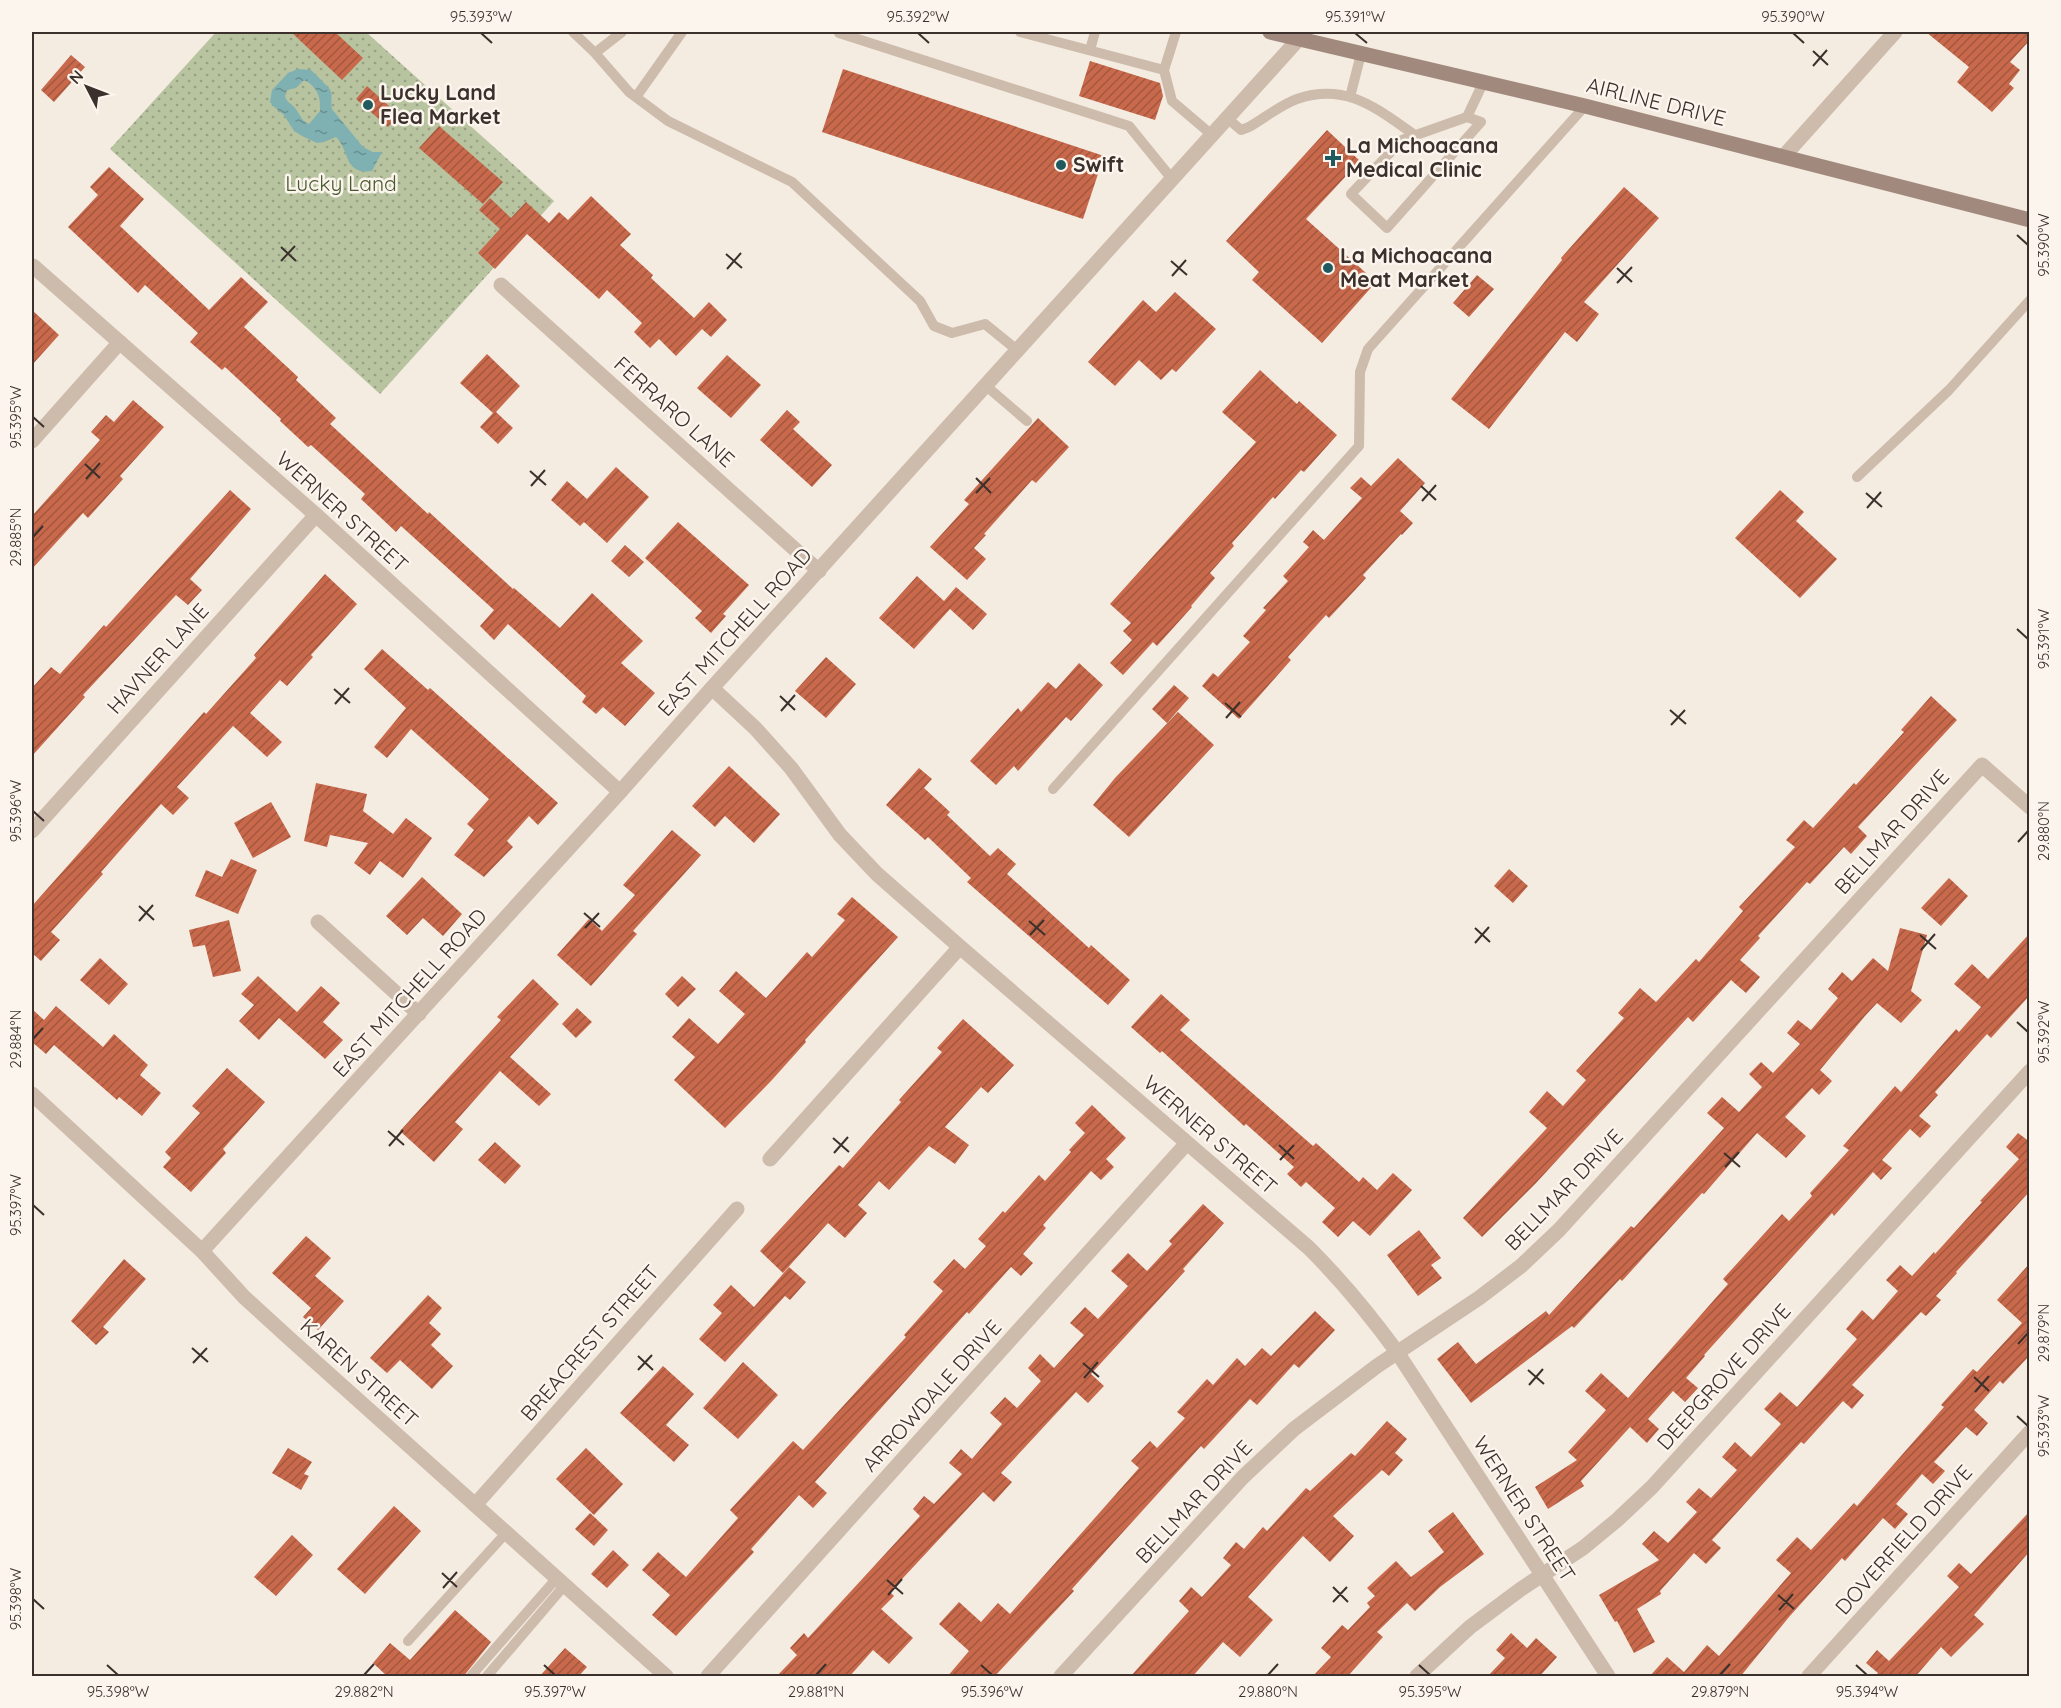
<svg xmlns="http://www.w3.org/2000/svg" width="2061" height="1708" font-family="Quicksand,sans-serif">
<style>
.park{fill:url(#park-dots)}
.water{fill:url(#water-ripples);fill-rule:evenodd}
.building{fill:url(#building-hatch)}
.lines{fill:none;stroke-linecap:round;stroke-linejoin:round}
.service{stroke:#cdbbac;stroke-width:10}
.minor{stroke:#cdbbac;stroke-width:15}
.tertiary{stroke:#cdbbac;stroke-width:15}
.secondary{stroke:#a18a7d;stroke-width:15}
.ticks{fill:none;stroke:#3b302b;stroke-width:2}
.poi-dot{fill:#1f5a5e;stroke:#fbf5ee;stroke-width:2}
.labels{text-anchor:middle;stroke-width:5;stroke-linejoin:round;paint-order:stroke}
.poi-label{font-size:21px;font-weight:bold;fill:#3b302b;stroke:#fbf5ee;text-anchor:start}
.street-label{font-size:21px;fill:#3b302b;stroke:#fbf5ee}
.park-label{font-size:21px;fill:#4a5a2e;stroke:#fbf5ee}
.neatline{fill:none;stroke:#3b302b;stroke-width:2}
.ticks-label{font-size:15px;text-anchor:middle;fill:#3b302b}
</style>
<defs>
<pattern id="park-dots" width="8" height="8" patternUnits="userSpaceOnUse" patternTransform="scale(1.5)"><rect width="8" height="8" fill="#b8c4a0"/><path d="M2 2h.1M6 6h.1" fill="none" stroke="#97a083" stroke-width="1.8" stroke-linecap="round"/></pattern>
<pattern id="water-ripples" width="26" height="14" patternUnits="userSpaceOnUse" patternTransform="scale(1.5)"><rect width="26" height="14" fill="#7fb0b2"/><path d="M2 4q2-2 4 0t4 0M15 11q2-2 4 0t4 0" fill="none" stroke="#699091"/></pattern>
<pattern id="building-hatch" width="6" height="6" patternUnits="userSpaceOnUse" patternTransform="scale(1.5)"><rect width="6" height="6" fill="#c8694b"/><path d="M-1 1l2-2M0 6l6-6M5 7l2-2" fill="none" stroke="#a4573f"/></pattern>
</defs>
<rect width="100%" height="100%" fill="#f4ebe1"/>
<!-- park -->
<path class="park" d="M216,32H366L554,201L380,394L110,149Z"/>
<!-- water -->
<path class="water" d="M298,69L311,70L329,88C334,94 330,101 332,109L363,147L373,152H382L372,171C343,175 350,150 336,137L324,142L317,143L302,136L294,131L284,115L273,106L270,102L272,90L288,73ZM304,80C317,86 321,97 320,111L309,124C301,121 301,115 295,108C291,103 287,103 285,96L287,90L296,88Z"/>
<!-- building -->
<path class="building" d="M291,32H335L363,58L342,80Z
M1926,32H2030V40L2010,62L2020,70L2009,84L2014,88L1992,112L1957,82L1969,67Z
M71,55L85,67L54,102L41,90Z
M1090,61L1160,83L1163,96L1155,120L1079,96Z
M843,69L1104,156L1083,219L822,132Z
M367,86L399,115L388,127L356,99Z
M439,126L503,182L483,204L419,148Z
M1327,130L1360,161L1306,219L1376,282L1322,343L1252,280L1259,272L1226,241Z
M109,167L144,199L120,226L209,310L241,277L268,302L244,327L298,377L296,380L336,418L330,424L428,514L429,512L513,589L514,588L560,628L592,593L643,641L621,663L655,693L625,726L603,707L596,714L582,702L586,696L508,624L494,640L480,626L494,610L401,526L396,532L361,499L365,494L311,445L308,447L280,421L281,419L225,367L222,370L190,342L198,333L145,285L138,293L68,227L98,195L90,187Z
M1624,187L1659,218L1584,302L1599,314L1577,342L1565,332L1489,429L1451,399L1562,260L1561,258Z
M591,196L631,234L620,245L653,275L651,278L694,318L709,302L727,320L711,337L702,329L676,356L659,339L650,348L634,332L642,323L607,290L599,299L527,234L495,269L478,253L500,229L479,210L490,198L511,218L526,202L549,223L559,212L568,220Z
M1477,275L1494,289L1469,317L1453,303Z
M1175,292L1216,329L1176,372L1172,369L1161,380L1139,360L1115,386L1088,362L1143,300L1156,312Z
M32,310L59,335L32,365Z
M487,354L520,386L496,412L513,428L498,444L480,427L493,413L460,383Z
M727,355L761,385L731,418L697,388Z
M1260,370L1297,404L1299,401L1337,435L1304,472L1301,470L1275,499L1273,497L1232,543L1234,546L1210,573L1215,578L1191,606L1192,607L1157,646L1153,642L1123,675L1110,663L1132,640L1123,631L1131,623L1110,604L1256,442L1222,412Z
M133,400L164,427L120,476L123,479L88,518L83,513L32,569V516L100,440L91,432L106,415L114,422Z
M787,410L800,422L793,429L832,465L812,487L760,440Z
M1038,418L1069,447L1036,483L1032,480L984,534L986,535L974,548L986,559L967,580L930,547L969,504L964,500Z
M1398,458L1425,483L1400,511L1413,523L1402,535L1401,534L1363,575L1366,578L1356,589L1329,618L1326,615L1288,657L1291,660L1239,719L1202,686L1213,673L1218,677L1250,642L1243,636L1266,610L1263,608L1288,581L1283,576L1309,547L1303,542L1313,530L1324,540L1362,498L1350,488L1361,477L1371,486Z
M616,467L649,497L607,543L584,522L580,526L551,500L567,481L587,499Z
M230,490L251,509L190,579L202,590L188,605L176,595L83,695L85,697L32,756V688L51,667L60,674L104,625L106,627Z
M1780,490L1804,512L1796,521L1837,559L1800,598L1735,538Z
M678,522L749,585L723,614L726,616L711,633L695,618L702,611L645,558Z
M625,545L644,562L629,577L611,561Z
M325,574L357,604L311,655L313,657L287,686L280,680L250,713L282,742L267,757L233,726L177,787L189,798L173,815L161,804L101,872L103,874L51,932L60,940L41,961L32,953V906L204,712L206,714L256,658L254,655Z
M917,576L944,601L956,587L987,614L973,630L950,609L914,649L879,618Z
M382,649L428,690L430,688L558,803L538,825L529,816L507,841L513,847L484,877L454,855L474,830L467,824L489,799L411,729L387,758L374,747L406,708L364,669Z
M826,657L856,684L826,718L795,691Z
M1079,663L1103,685L1071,721L1066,717L1018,771L1014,766L996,785L970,761L1018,708L1021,712L1048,682L1056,689Z
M1174,685L1189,698L1167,723L1152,709Z
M1931,696L1957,720L1858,827L1867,836L1851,854L1844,847L1810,884L1807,882L1758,936L1760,938L1740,960L1760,977L1746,993L1731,980L1693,1022L1688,1017L1537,1182L1482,1237L1463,1218L1547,1128L1529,1112L1547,1091L1563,1106L1586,1080L1576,1071L1624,1018L1618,1013L1640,988L1656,1002L1696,959L1699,962L1743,911L1739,907L1795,847L1786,840L1804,820L1813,828L1854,783L1856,785L1904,732L1901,730Z
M1178,712L1214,745L1129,837L1093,805L1115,778Z
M729,766L780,814L754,843L725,816L715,827L692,806Z
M919,768L932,779L924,788L950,812L947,815L990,856L998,848L1016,864L1007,874L1089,948L1091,945L1130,980L1108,1005L967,882L971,878L928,837L925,840L886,805Z
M316,783L367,794L363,811L393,834L406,818L432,838L403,878L380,861L370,875L354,863L368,843L330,835L327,847L304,841Z
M271,802L291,837L253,858L234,823Z
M672,830L701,855L633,931L637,934L591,986L557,955L589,919L602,931L635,895L623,885Z
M231,859L257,870L238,914L195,896L206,870L222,877Z
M1509,869L1528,886L1513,903L1494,886Z
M422,877L462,914L443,936L423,918L407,935L386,916Z
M1949,878L1968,896L1941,926L1921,908Z
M852,897L898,937L805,1040L806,1042L771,1081L725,1128L674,1080L695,1057L672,1037L689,1018L718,1044L745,1014L719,991L736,971L766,998L807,952L812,957L845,920L837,914Z
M229,920L241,971L213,977L205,945L193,947L189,930Z
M1900,928L1927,935L1911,991L1922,1000L1901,1023L1877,1003L1865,1016L1820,1070L1832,1081L1819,1095L1812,1088L1785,1117L1806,1136L1786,1158L1757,1133L1704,1194L1702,1193L1622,1281L1620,1279L1574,1328L1572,1326L1471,1403L1437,1359L1458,1342L1476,1364L1546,1311L1549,1315L1631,1226L1634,1228L1724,1128L1707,1113L1722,1097L1739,1112L1762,1087L1749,1074L1761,1062L1773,1073L1800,1044L1787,1033L1798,1020L1811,1030L1838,998L1828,989L1842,972L1852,981L1873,958L1888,971Z
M2030,933V995L1991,1038L1987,1034L1935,1092L1938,1095L1919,1116L1931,1126L1920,1138L1910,1129L1882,1160L1892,1168L1881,1180L1873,1172L1834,1216L1832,1213L1704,1355L1705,1356L1686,1378L1698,1388L1685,1402L1673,1391L1648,1419L1659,1429L1647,1443L1630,1427L1581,1481L1584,1486L1548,1509L1535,1487L1577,1460L1568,1452L1606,1410L1585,1391L1601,1373L1628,1398L1728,1284L1723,1279L1782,1214L1789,1221L1812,1196L1810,1193L1849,1150L1843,1146L1895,1086L1901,1092L1956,1029L1959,1032L1981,1007L1954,984L1972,964L1988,979Z
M100,958L128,984L109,1005L80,980Z
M258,976L297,1012L321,986L340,1003L323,1022L343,1040L325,1059L279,1018L259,1040L239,1021L254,1005L241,994Z
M682,976L696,989L678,1007L665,994Z
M533,979L559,1004L510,1057L551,1094L539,1106L500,1071L455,1122L463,1129L434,1162L400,1131L501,1020L497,1017Z
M1161,994L1190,1020L1180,1030L1313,1146L1316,1143L1359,1182L1363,1177L1377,1190L1393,1173L1412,1190L1370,1236L1353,1221L1338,1237L1322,1222L1335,1208L1306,1182L1301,1187L1287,1174L1294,1167L1246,1124L1244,1126L1162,1051L1160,1053L1131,1027Z
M56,1006L103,1047L114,1034L148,1065L140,1075L161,1093L142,1116L119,1097L117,1100L54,1045L46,1054L32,1042V1009L44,1020Z
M577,1008L592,1022L576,1038L562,1024Z
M963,1019L1014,1065L988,1093L981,1087L945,1127L969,1145L955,1164L929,1146L889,1190L879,1181L858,1205L867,1213L845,1238L828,1223L783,1273L760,1251L839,1165L843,1168L901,1102L899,1100L942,1052L937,1048Z
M227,1068L265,1102L223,1149L226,1153L191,1192L163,1167L171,1158L165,1152L200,1113L192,1106Z
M1092,1105L1126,1138L1106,1159L1114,1167L1101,1180L1091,1171L1043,1225L1046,1228L1023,1254L1033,1263L1021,1276L1011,1267L969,1314L967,1312L815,1482L827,1493L813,1508L799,1495L751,1549L754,1552L676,1636L652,1615L670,1595L642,1570L658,1552L686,1577L738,1518L730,1510L762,1475L793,1441L803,1450L906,1337L904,1335L943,1291L933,1282L954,1259L965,1269L986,1246L978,1239L1003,1211L1005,1213L1039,1175L1045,1181L1071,1152L1069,1150L1085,1133L1075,1123Z
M2018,1133L2030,1142V1191L1956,1272L1957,1273L1936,1296L1941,1300L1926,1316L1921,1312L1852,1385L1864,1395L1852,1409L1843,1401L1804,1444L1801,1442L1712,1540L1721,1548L1706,1564L1694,1553L1660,1591L1661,1594L1637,1609L1655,1642L1634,1653L1617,1621L1615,1622L1599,1595L1659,1560L1642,1544L1654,1531L1668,1543L1697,1512L1686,1502L1699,1488L1711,1498L1737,1470L1722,1457L1735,1442L1751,1457L1781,1424L1764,1409L1780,1392L1797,1407L1857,1339L1846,1329L1862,1310L1873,1320L1898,1291L1886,1280L1900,1265L1912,1276L1934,1252L1935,1254L1982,1202L1980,1201L2019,1159L2006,1147Z
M495,1142L521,1166L505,1184L478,1160Z
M1203,1204L1224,1223L1183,1269L1185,1271L1091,1374L1104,1386L1088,1403L1076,1392L1001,1473L1012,1482L994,1502L983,1492L890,1592L894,1596L881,1609L913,1638L889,1664L873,1650L849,1677H776L797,1655L790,1648L804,1633L808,1638L920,1516L913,1509L924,1496L934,1504L962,1474L949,1463L961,1449L972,1459L1002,1424L990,1413L1005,1397L1017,1408L1041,1381L1028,1368L1040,1354L1054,1368L1084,1335L1070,1323L1085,1307L1098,1319L1128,1286L1111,1271L1128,1253L1147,1271L1172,1244L1169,1241Z
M1419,1230L1441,1258L1431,1265L1442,1278L1418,1296L1387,1255Z
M306,1236L331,1258L315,1276L344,1301L318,1330L303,1317L311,1308L272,1273Z
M124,1259L146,1279L103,1327L109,1332L96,1345L71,1321Z
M2030,1263V1355L2003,1384L2000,1381L1974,1410L1988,1423L1977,1436L1966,1427L1934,1462L1945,1471L1933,1484L1922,1474L1896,1504L1908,1514L1895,1529L1883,1518L1845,1561L1842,1558L1789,1617L1740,1677H1649L1667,1657L1684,1672L1707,1645L1719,1656L1791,1573L1776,1560L1797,1537L1811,1550L1854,1503L1857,1506L1944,1407L1941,1405L1973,1369L1977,1372L2022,1323L1997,1300Z
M789,1267L806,1282L790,1300L785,1296L725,1362L699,1339L722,1313L713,1305L731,1285L754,1307Z
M428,1295L442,1308L429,1323L441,1334L431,1345L453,1366L432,1389L400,1360L387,1373L370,1358Z
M1315,1311L1335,1330L1299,1368L1294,1364L1257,1405L1250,1399L1204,1449L1201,1446L1114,1542L1072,1589L1074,1591L994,1677H947L969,1651L939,1624L959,1602L981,1622L998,1603L1010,1614L1139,1468L1131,1461L1150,1441L1157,1448L1185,1418L1177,1412L1207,1379L1213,1385L1237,1358L1245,1366L1262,1348L1271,1356Z
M743,1362L778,1395L738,1439L703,1408Z
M663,1366L694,1394L666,1425L689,1445L674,1462L620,1413Z
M1387,1421L1407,1439L1395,1453L1403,1460L1389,1476L1382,1470L1333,1516L1354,1536L1330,1562L1303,1536L1248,1597L1273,1620L1240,1657L1223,1642L1192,1677H1130L1189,1611L1179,1601L1191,1587L1202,1597L1231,1565L1223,1558L1236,1542L1244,1549L1263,1527L1267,1531L1306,1488L1310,1491L1351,1453L1355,1456Z
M288,1448L312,1462L304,1474L309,1476L301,1490L272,1473Z
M586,1448L623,1484L594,1515L556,1479Z
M394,1506L421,1531L365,1594L337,1569Z
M2030,1511V1551L1974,1615L1984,1624L1951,1657L1941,1647L1915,1677H1875L1878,1673L1866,1663L1877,1650L1889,1661L1959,1587L1947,1576L1959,1563L1971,1574Z
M1453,1512L1484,1554L1440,1587L1415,1611L1407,1603L1377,1632L1383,1637L1347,1677H1312L1331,1657L1321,1648L1342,1625L1348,1630L1370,1607L1367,1603L1375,1596L1367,1588L1396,1561L1411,1577L1444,1552L1428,1531Z
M590,1513L608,1530L594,1546L575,1529Z
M292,1535L313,1555L276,1596L254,1577Z
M613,1550L629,1565L607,1588L591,1574Z
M455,1610L491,1642L463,1677H388L373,1663L390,1643L410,1660Z
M1511,1633L1527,1648L1536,1638L1557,1657L1539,1677H1487L1505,1658L1496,1650Z
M565,1648L587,1667L578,1677H539Z"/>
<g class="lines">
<!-- service -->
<path class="service" d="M573,32L595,53L629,92L668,121L792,182L920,301L934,326L952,333L985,324L1017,350
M840,32L839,33L1129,126L1172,179
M1020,32L1164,70L1176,32
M1090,50L1095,32
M595,53L622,32
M1164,70L1172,101L1212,135
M636,97L682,32
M1350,97L1361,54
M1467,117L1481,122L1387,228L1351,194L1402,140L1467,117L1483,83
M1227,118L1241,130L1249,127C1265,118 1280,105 1297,99C1347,82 1377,109 1415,135
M985,385L1027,421
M1857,477L1949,390L2030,300
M1053,789L1359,446L1360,372L1368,349L1585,106
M408,1641L506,1533
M471,1676L556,1579
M487,1676L564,1586"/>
<!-- minor -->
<path class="minor" d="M1784,156L1895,32
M33,266L316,515L620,792
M501,285L819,571
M32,441L120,342
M712,688L755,728L791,768L840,835L877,874L960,947L1309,1248C1342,1281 1370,1315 1397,1352L1608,1676
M32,831L316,515
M318,922L419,1014
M32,1094L202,1251
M770,1159L960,947
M475,1505L737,1209
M708,1676L1187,1143
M1061,1676L1243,1477L1294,1429L1377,1366L1479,1298L1521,1266L1559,1230L1982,765L2030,807
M1417,1676L1470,1627L1521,1589L1583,1548L1617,1520L1652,1487L2030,1071
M1809,1676L2030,1432"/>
<!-- tertiary -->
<path class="tertiary" d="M666,1676L290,1339L244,1297L202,1251L620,792L712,688L1305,32"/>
<!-- secondary -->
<path class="secondary" d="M1270,32L1585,106L2030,220"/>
</g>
<!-- ticks -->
<path class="ticks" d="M481,33L492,43M918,33L929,43M1355,33L1367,43M1793,33L1804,43M1813,51L1828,65M1813,66L1827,50M2017,235L2028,245M281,247L296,261M726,254L742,268M281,261L295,246M1171,261L1187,275M1617,268L1632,282M727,269L741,253M1172,276L1186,260M1617,283L1632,267M33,417L44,427M85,464L100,478M530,471L546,485M976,478L991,493M86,479L100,463M531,486L545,470M1421,486L1436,500M976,493L990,478M1866,493L1882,507M1422,501L1436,485M1867,508L1881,492M33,537L43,526M2017,629L2028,639M334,689L350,703M780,696L795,710M1225,703L1241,717M335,704L349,688M1670,710L1686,724M781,711L795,695M1226,718L1240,702M1671,725L1685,710M33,811L44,821M2018,842L2028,831M139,906L154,920M584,913L600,927M139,921L153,905M1029,921L1045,935M585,928L599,913M1475,928L1490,942M1030,935L1044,920M1920,935L1936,949M1475,943L1489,927M1921,950L1935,934M2017,1022L2028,1032M33,1039L43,1028M388,1131L404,1145M833,1138L849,1152M1279,1145L1294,1159M389,1146L403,1130M834,1153L848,1137M1724,1153L1740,1167M1280,1160L1294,1145M1725,1167L1739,1152M33,1205L44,1215M2018,1344L2028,1333M192,1348L208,1362M638,1356L653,1370M193,1363L207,1348M1083,1363L1099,1377M638,1370L652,1355M1528,1370L1544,1384M1974,1377L1989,1391M1084,1378L1098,1362M1529,1385L1543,1369M1975,1392L1989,1376M2017,1416L2028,1426M442,1573L457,1587M887,1580L903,1594M1333,1587L1348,1602M443,1588L457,1572M888,1595L902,1579M1778,1595L1794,1609M33,1599L44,1609M1333,1602L1347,1587M1779,1610L1793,1594M107,1665L118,1675M544,1665L555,1675M981,1665L992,1675M1419,1665L1430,1675M1856,1665L1867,1675M364,1675L374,1664M816,1675L826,1664M1268,1675L1278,1664M1720,1675L1730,1664"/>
<!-- markers -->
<g class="poi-dot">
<circle cx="368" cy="105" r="6"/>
<path d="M1330 149h6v6h6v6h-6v6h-6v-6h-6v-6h6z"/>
<circle cx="1061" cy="165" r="6"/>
<circle cx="1328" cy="268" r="6"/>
</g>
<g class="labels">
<!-- poi labels -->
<g class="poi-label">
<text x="380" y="100">Lucky Land<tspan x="380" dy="24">Flea Market</tspan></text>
<text x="1346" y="153">La Michoacana<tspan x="1346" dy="24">Medical Clinic</tspan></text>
<text x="1073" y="172">Swift</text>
<text x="1340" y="263">La Michoacana<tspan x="1340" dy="24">Meat Market</tspan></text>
</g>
<!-- street labels -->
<g class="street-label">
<text transform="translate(1656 102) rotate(14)" y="7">AIRLINE DRIVE</text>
<text transform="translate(674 412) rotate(42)" y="7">FERRARO LANE</text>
<text transform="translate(342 512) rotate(42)" y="7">WERNER STREET</text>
<text transform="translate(735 632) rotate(-48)" y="7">EAST MITCHELL ROAD</text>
<text transform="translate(158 659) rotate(-48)" y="7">HAVNER LANE</text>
<text transform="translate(1892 832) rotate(-48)" y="7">BELLMAR DRIVE</text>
<text transform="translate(410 993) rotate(-48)" y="7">EAST MITCHELL ROAD</text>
<text transform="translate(1210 1135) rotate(41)" y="7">WERNER STREET</text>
<text transform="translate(1564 1190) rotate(-46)" y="7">BELLMAR DRIVE</text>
<text transform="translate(590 1343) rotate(-49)" y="7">BREACREST STREET</text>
<text transform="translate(359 1373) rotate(42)" y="7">KAREN STREET</text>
<text transform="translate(1724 1377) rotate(-48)" y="7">DEEPGROVE DRIVE</text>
<text transform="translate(932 1396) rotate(-48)" y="7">ARROWDALE DRIVE</text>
<text transform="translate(1194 1502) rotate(-47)" y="7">BELLMAR DRIVE</text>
<text transform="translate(1524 1509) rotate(57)" y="7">WERNER STREET</text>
<text transform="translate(1904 1540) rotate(-48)" y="7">DOVERFIELD DRIVE</text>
</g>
<!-- park labels -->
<g class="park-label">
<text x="341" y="191">Lucky Land</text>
</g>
</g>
<!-- border -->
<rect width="2061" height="1708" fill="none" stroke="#fbf5ee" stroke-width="66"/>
<!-- north arrow -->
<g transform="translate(87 87) rotate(312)" stroke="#fbf5ee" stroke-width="4.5" paint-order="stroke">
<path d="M0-4.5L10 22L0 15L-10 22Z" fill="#3b302b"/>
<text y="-9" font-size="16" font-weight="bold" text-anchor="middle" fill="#3b302b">N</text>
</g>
<rect x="33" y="33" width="1995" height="1642" class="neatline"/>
<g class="ticks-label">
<text x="481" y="22">95.393°W</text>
<text x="918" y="22">95.392°W</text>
<text x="1355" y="22">95.391°W</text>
<text x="1793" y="22">95.390°W</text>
<text transform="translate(2044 245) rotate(-90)" y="5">95.390°W</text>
<text transform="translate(16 417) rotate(-90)" y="5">95.395°W</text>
<text transform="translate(16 537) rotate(-90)" y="5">29.885°N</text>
<text transform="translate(2044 639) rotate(-90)" y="5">95.391°W</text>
<text transform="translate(16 811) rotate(-90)" y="5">95.396°W</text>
<text transform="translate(2044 831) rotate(-90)" y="5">29.880°N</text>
<text transform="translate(2044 1032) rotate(-90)" y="5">95.392°W</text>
<text transform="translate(16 1039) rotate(-90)" y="5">29.884°N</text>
<text transform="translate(16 1205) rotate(-90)" y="5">95.397°W</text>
<text transform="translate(2044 1333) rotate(-90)" y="5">29.879°N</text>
<text transform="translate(2044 1426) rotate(-90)" y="5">95.393°W</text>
<text transform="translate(16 1599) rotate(-90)" y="5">95.398°W</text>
<text x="118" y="1697">95.398°W</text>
<text x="364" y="1697">29.882°N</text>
<text x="555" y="1697">95.397°W</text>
<text x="816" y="1697">29.881°N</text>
<text x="992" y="1697">95.396°W</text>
<text x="1268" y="1697">29.880°N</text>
<text x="1430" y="1697">95.395°W</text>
<text x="1720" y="1697">29.879°N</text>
<text x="1867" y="1697">95.394°W</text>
</g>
</svg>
